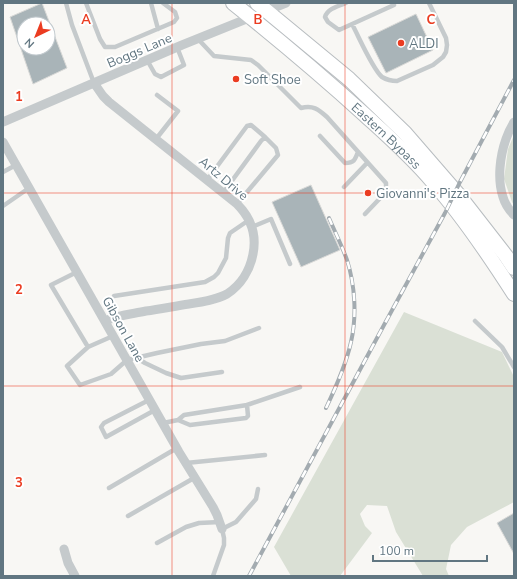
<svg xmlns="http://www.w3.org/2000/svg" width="517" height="579" font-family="'Nunito Sans',sans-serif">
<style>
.green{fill:#dae0d5}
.building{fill:#a9b4b8;stroke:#d9d9d7;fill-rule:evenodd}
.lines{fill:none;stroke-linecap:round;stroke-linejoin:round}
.primary-casing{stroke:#b8bdc0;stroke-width:16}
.lane{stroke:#c5cacc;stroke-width:4.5}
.street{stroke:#c5cacc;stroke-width:9}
.primary{stroke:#fff;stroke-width:14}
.rail-casing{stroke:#a3abb0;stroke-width:4}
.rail{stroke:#fff;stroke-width:2.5;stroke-dasharray:8;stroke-linecap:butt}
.grid{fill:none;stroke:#eb3c21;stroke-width:1;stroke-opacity:0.55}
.poi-dot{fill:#eb3c21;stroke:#fff;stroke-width:1.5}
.labels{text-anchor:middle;stroke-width:4;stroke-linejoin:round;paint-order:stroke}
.poi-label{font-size:13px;fill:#617681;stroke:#fff;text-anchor:start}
.street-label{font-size:13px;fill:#617681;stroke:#fff}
.grid-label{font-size:13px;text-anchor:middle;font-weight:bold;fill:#eb3c21;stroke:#fff;stroke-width:4;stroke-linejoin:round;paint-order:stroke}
</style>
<rect width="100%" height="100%" fill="#f8f7f4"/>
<!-- green -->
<path class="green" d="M514,135V205L512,202L504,179L508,149Z
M404,312L502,352L514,377V502L467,527L451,545L446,569L449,576H423L396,532L387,506L367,505L360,514L365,526L372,533L340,576H291L274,547Z"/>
<!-- building -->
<path class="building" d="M42,3L67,68L33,84L10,17ZM24,24H48V48H24Z
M416,14L433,50L386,73L368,37Z
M311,185L340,250L301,267L272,202Z
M514,513V554L497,523Z"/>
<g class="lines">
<defs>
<g id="primary">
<path id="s1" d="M233,3C278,39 322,76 365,115C388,136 412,157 432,181C463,216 489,255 514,294"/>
<path d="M257,3L349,79L405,133L457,193L506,256L514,268"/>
</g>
</defs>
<!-- primary casing -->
<use href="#primary" class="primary-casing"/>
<!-- lane -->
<path class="lane" d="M66,3L72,25L94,83
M86,3L100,39L105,47H115L174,22L177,18L175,12L163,3
M151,3L158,29
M346,3C338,6 327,9 325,17L328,22L339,30L394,5L393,3
M352,24C359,37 372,68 382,77C387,80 391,81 397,81L433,65L443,57L446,52L447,45L446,38L429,3
M198,39L214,56L251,60L258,65L301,108C313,105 318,109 327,117L386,183V188L385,193L365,214
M147,60L155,74L161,77L184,65L177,47
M320,136L345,163C354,163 355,160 358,152
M156,139L178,111L157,95
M3,172L16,165
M207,180L247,126L251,125L265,137
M344,187L367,163
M223,193L261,141L265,137L276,148L278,155L237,204
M3,206L29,188
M252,227L271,219L290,264
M77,272L51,285L88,347L113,336
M114,296L205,282L214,277L218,273L226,258L228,238L230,233L249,220
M475,321L502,347L514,367
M88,347L67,366L80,385L111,374L127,360L157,353L201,344L225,341L259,328
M137,358L145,363L166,373L181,378L222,372
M149,400L104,423L101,427L106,437L155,410
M247,405L300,387
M163,423L178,420L184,415L247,405L248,416L246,418L190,425L178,420
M186,463L265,455
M109,488L177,448
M128,516L194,478
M157,543L186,527L199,523L220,522
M213,576L224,545V538L222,529L236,522L256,499L258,489"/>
<!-- street -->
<path class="street" d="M94,83L103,96L109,102L237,204C250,217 257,234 253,254C250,270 241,285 227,294C216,300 202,302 189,304C175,306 161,309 146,311C132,314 118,315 105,321
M3,122L182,45L286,3
M514,122C511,127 508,133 506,139C500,156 497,179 503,197C505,204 509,210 514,215
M3,142L179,452L213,507L217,515L222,529
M64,549L68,563L75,576"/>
<!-- primary -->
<use href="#primary" class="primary"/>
<defs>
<path id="rail" d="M326,408C336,387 346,365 351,342C357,316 355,285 347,260C342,246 335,232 329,218
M249,576L384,325L445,213L460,182L514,80"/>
</defs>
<!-- rail casing -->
<use href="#rail" class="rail-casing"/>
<!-- rail -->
<use href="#rail" class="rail"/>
</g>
<!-- grid -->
<path class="grid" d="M172,3V576M345,3V576M3,193H514M3,386H514"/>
<!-- markers -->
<g class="poi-dot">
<circle cx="401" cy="43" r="4"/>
<circle cx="236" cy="79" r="4"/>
<circle cx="368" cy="193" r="4"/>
</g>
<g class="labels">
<!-- poi labels -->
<g class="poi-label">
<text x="409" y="48">ALDI</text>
<text x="244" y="84">Soft Shoe</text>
<text x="376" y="198">Giovanni's Pizza</text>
</g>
<!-- street labels -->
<g class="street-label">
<text transform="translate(139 50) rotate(-23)" y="5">Boggs Lane</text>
<text dy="5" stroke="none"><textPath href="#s1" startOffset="203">Eastern Bypass</textPath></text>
<text transform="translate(224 178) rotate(40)" y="5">Artz Drive</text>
<text transform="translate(124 329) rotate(61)" y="5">Gibson Lane</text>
</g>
</g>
<g class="grid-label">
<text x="86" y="24">A</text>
<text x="258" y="24">B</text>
<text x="431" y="24">C</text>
<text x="19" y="101">1</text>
<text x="19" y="294">2</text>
<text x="19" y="487">3</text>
</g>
<!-- border -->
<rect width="517" height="579" fill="none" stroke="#617681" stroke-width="8"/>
<!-- north arrow -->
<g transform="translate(36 36) rotate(223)"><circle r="19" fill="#ffffff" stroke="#c0c8cd"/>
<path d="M0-3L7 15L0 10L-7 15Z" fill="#eb3c21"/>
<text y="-6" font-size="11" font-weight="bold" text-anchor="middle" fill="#617681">N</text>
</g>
<!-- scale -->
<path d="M373 555v6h114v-6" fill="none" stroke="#617681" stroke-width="2"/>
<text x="379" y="555" font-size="12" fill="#617681" stroke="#ffffff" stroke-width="3" paint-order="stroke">100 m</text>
</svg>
